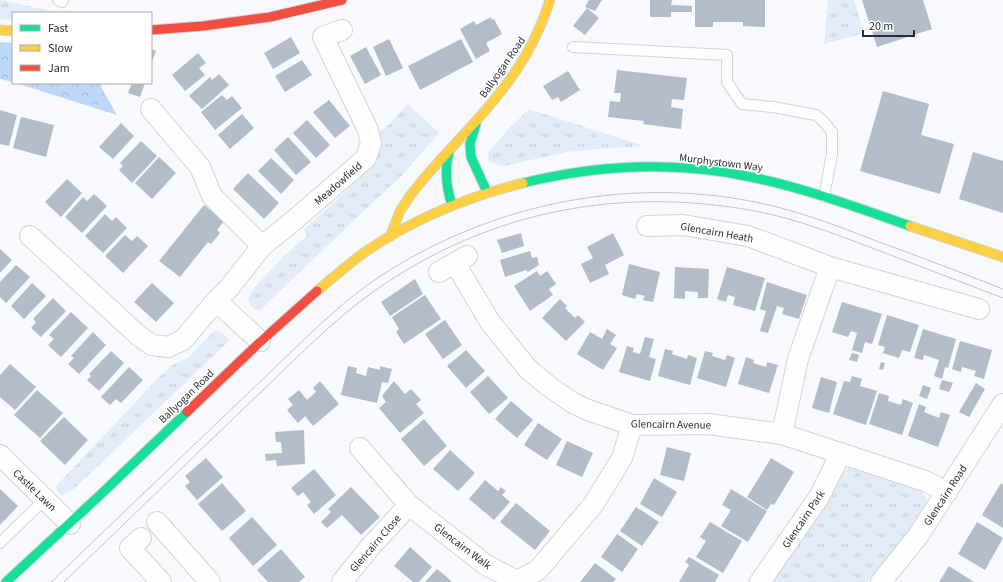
<svg xmlns="http://www.w3.org/2000/svg" width="1003" height="582" font-family="'Source Sans 3',sans-serif">
<style>
.grass{fill:url(#grass-tufts)}
.forest{fill:url(#forest-crowns)}
.building{fill:#b3bcc9}
.lines{fill:none;stroke-linecap:round;stroke-linejoin:round}
.lane-casing{stroke:#d2d4d7;stroke-width:12}
.street-casing{stroke:#d2d4d7;stroke-width:22}
.fast-casing{stroke:#d2d4d7;stroke-width:11}
.slow-casing{stroke:#d2d4d7;stroke-width:11}
.jam-casing{stroke:#d2d4d7;stroke-width:11}
.lane{stroke:#fefeff;stroke-width:10}
.street{stroke:#fefeff;stroke-width:20}
.fast{stroke:#16e098;stroke-width:9}
.slow{stroke:#ffcf43;stroke-width:9}
.jam{stroke:#f24e42;stroke-width:9}
.tram{stroke:#c3c4c5;stroke-width:1}
.labels{text-anchor:middle;stroke-width:3.5;stroke-linejoin:round;paint-order:stroke}
.street-label{font-size:11px;fill:#292c30;stroke:#fff}
</style>
<defs>
<pattern id="grass-tufts" width="24" height="20" patternUnits="userSpaceOnUse"><rect width="24" height="20" fill="#e2ecf9"/><path d="M3 7l-1-3M5 7V3M7 7l1-3M15 17l-1-3M17 17v-4M19 17l1-3" fill="none" stroke="#c2cbd6"/></pattern>
<pattern id="forest-crowns" width="20" height="18" patternUnits="userSpaceOnUse"><rect width="20" height="18" fill="#bdd7f9"/><path d="M2 6a3 3 0 1 1 6 0M12 15a3 3 0 1 1 6 0" fill="none" stroke="#a2b9d6"/></pattern>
</defs>
<rect width="100%" height="100%" fill="#f7f9fc"/>
<!-- grass -->
<path class="grass" d="M0,0L51,11H71V13H13V20L0,19Z
M828,0H854L864,33L824,44Z
M408,104L439,133L404,173L259,311C253,309 249,305 248,299L253,289L285,255L307,236L304,229L341,196L374,164C380,154 382,144 379,133L383,129H384Z
M529,109L644,146L609,148L567,152L503,166L489,162L488,153C500,137 514,123 529,109Z
M214,331C220,331 226,335 229,341L74,489L61,495L56,488L57,485L163,373L174,364L188,358Z
M853,465L921,489L928,502L899,549L868,582H769L842,473Z"/>
<!-- forest -->
<path class="forest" d="M0,42L13,43V82L0,79Z
M16,83H103L101,87L117,115Z"/>
<!-- building -->
<path class="building" d="M589,0H602L595,11L585,7Z
M650,0H672L671,5L692,6V12H671V17H650Z
M695,0H765V27L743,26V22H713V27H695Z
M862,0H923L932,29L877,47Z
M587,8L599,18L585,35L573,26Z
M491,17L492,20L494,19L502,34L486,43L490,51L476,59L460,29L474,21L476,25Z
M291,37L300,53L273,69L264,53Z
M389,39L403,68L386,76L373,47Z
M461,39L473,62L420,90L408,66Z
M366,47L381,75L365,84L350,56Z
M151,49L156,51L151,64Z
M198,53L206,63L199,68L205,75L185,91L172,75Z
M302,60L312,75L285,92L275,76Z
M617,70L687,78L684,100L672,99L671,107L683,109L681,129L643,124L644,121L608,117L610,101L620,102L621,93H614Z
M568,71L580,90L561,102L558,97L552,100L543,86Z
M219,74L229,85L202,109L189,96L210,77L212,80Z
M132,83H145L140,97L128,93Z
M883,91L929,104L921,135L954,144L940,194L860,171Z
M222,95L227,100L232,96L242,108L215,130L201,112Z
M329,100L350,126L335,138L313,112Z
M0,110L17,115L9,146L0,144Z
M242,114L254,128L230,149L218,135Z
M21,117L54,125L46,157L13,148Z
M307,120L330,145L316,158L293,133Z
M121,123L134,136L113,159L99,147Z
M288,137L311,162L296,175L274,150Z
M141,141L157,156L132,183L119,170L123,166L120,163Z
M973,152L1003,161V213L959,199Z
M159,157L176,173L152,199L135,183Z
M271,158L294,180L281,194L258,171Z
M248,173L279,203L264,219L233,189Z
M67,179L82,193L61,217L45,202Z
M94,194L107,206L82,233L65,217L83,197L87,201Z
M204,205L224,221L217,230L220,233L211,244L208,242L180,277L159,261Z
M105,214L112,221L116,217L127,228L103,253L85,236Z
M521,233L524,246L502,253L497,240Z
M613,233L624,255L605,265L609,274L590,283L581,264L593,258L587,247Z
M125,235L132,241L137,236L148,246L123,273L105,256Z
M0,249L12,260L0,273Z
M530,251L532,258L537,257L539,265L528,272L526,270L505,277L500,260Z
M629,264L660,272L653,302L643,300L645,296L637,294L635,299L622,295Z
M16,265L30,277L6,303L0,297V282Z
M675,267L709,269L708,298H698V292L685,291V299L674,298Z
M727,267L765,278L755,311L733,305L735,297L728,295L726,302L717,299Z
M537,271L540,276L547,271L556,284L549,289L553,295L530,311L514,286Z
M415,279L423,294L390,316L381,302Z
M767,282L807,295L799,319L782,314L784,308L777,306L768,333L760,331L766,311L760,309Z
M32,283L46,296L24,319L11,306Z
M152,283L174,303L156,322L134,302Z
M425,295L441,319L404,344L396,332L399,329L392,317Z
M53,298L66,311L41,337L31,328L36,322L33,319Z
M560,299L567,306L565,308L575,318L578,315L585,322L566,341L542,318Z
M842,302L882,314L872,344L865,342L862,353L852,350L857,333L851,331L848,337L832,332Z
M71,312L88,328L61,357L48,345L54,339L49,335Z
M887,315L919,325L910,352L902,350L899,358L883,353L885,347L878,345Z
M445,320L462,345L443,359L425,334Z
M607,329L616,335L610,344L617,348L603,370L577,354L590,332L602,339Z
M923,329L956,339L948,368L945,367L942,379L934,376L939,360L924,355L923,360L914,358Z
M93,332L106,345L79,374L68,364L74,358L71,356Z
M645,337L654,339L649,357L656,359L650,381L619,372L627,346L634,348L633,352L640,354Z
M960,341L992,350L984,379L974,376L976,371L962,367L961,372L952,369Z
M665,349L673,351L672,354L687,359L688,355L697,358L690,385L658,376Z
M466,350L485,371L466,388L447,366Z
M111,351L124,363L99,391L87,380L91,376L89,374Z
M705,351L713,353L712,356L725,360L727,355L735,358L726,387L697,378Z
M852,353L859,355L857,362L849,360Z
M746,357L754,360L753,363L766,367L767,362L778,365L769,393L738,384Z
M881,362L885,363L883,370L879,369Z
M10,364L36,387L15,410L0,397V375Z
M348,366L357,368L356,373L366,376L368,367L380,370V366L392,369L388,383L382,382L377,403L341,395Z
M129,367L143,380L121,403L116,399L110,405L101,397Z
M488,376L508,398L489,414L470,392Z
M852,376L862,379L860,386L877,391L866,425L833,414L844,381L850,382Z
M821,377L837,382L829,413L812,408Z
M942,380L953,383L949,392L939,389Z
M320,381L339,404L313,426L305,416L298,423L287,410L293,405L288,399L299,390L307,400L316,392L313,388Z
M394,381L405,394L411,389L421,400L416,404L424,413L400,433L379,408L386,402L382,396Z
M976,383L985,389L969,417L959,412Z
M923,385L931,388L927,399L919,396Z
M37,390L63,413L40,438L14,415Z
M879,393L889,396L888,401L901,405L903,399L913,403L902,435L869,424Z
M511,401L533,420L517,438L495,419Z
M919,404L926,407L924,412L939,418L941,412L950,415L938,447L908,436Z
M64,417L88,440L65,465L40,441Z
M424,419L447,446L424,466L401,439Z
M538,423L562,439L547,460L524,445Z
M304,430L305,464L277,466L276,460L266,461L265,454L282,453L281,442H276L275,432Z
M567,441L593,453L582,477L556,465Z
M667,447L691,453L684,481L660,475Z
M450,450L475,473L458,491L433,469Z
M206,458L223,477L197,500L185,486L190,482L185,476Z
M771,458L794,472L774,505L771,504L767,510L747,497Z
M314,469L336,495L314,514L307,505L311,502L303,492L298,496L291,488Z
M654,478L677,492L662,517L640,504Z
M485,480L498,491L501,487L506,491L502,495L510,502L494,520L469,499Z
M222,483L246,511L222,531L198,504Z
M1001,483L1003,485V528L982,515Z
M351,487L380,517L361,535L342,515L327,528L321,522L331,512L328,509Z
M0,489L18,506L0,525Z
M731,489L767,511L748,542L721,526L731,510L722,505Z
M516,503L550,531L535,550L500,522Z
M636,507L659,522L642,546L620,531Z
M252,517L277,545L253,566L229,538Z
M710,522L742,541L723,573L696,557L706,541L700,537Z
M977,522L1003,538L985,570L958,554Z
M617,534L638,549L622,572L601,557Z
M410,547L432,567L419,582H413L394,566Z
M281,549L305,577L299,582H268L257,570Z
M689,557L719,575L715,582H679L689,565L685,562Z
M595,563L616,579L613,582H580Z
M949,566L974,582H939Z
M437,569L448,578L452,582H425Z"/>
<g class="lines">
<defs>
<path id="lane" d="M58,0L62,2L63,0
M573,47L727,55V82L742,104L773,107L816,115L824,122L832,132V154L824,197
M0,543L45,499"/>
<path id="street" d="M151,109L200,167L212,196L262,246
M647,226L683,225L748,236L830,267L979,309
M30,236L139,336L152,345L168,347L183,340L216,301L229,288L262,246L292,222L366,158L371,143L368,130L323,37L342,30
M455,263L490,322L528,369L551,388L573,403L588,410L632,425L708,424L782,434L925,481L947,492
M439,272L467,256
M216,301L260,341
M782,434L798,359L830,267
M360,448L409,505L486,565L517,581L538,570L593,505L622,458L632,425
M0,455L70,524
M157,522L210,582
M141,538L130,548L161,582
M342,582L371,546L409,505
M760,582L819,497L841,453
M881,582L918,536L1003,404"/>
<path id="fast" d="M476,124L470,144L471,157L487,192
M449,152C444,171 446,187 452,205
M523,183C597,165 676,161 751,177C805,188 858,208 910,226
M6,582L98,497L187,412"/>
<path id="slow" d="M0,30L13,31
M910,226L1003,257
M390,237L400,211L410,196C427,173 447,153 466,132C504,91 533,54 550,0
M317,291C333,278 348,264 365,252C412,220 467,197 523,183"/>
<path id="jam" d="M151,30L203,26L270,17L342,0
M187,412L259,343L317,291"/>
</defs>
<!-- lane casing -->
<use href="#lane" class="lane-casing"/>
<!-- street casing -->
<use href="#street" class="street-casing"/>
<!-- fast casing -->
<use href="#fast" class="fast-casing"/>
<!-- slow casing -->
<use href="#slow" class="slow-casing"/>
<!-- jam casing -->
<use href="#jam" class="jam-casing"/>
<!-- lane -->
<use href="#lane" class="lane"/>
<!-- street -->
<use href="#street" class="street"/>
<!-- fast -->
<use href="#fast" class="fast"/>
<!-- slow -->
<use href="#slow" class="slow"/>
<!-- jam -->
<use href="#jam" class="jam"/>
<!-- tram -->
<path class="tram" d="M51,582L290,353C318,326 346,299 379,277C493,202 635,174 769,205C807,214 843,228 879,242C921,257 962,273 1003,289
M64,582C123,525 182,468 241,411C281,374 319,333 362,300C478,213 614,185 755,211C798,219 840,236 880,251C921,267 962,282 1003,298"/>
</g>
<g class="labels">
<!-- street labels -->
<g class="street-label">
<text transform="translate(502 67) rotate(-55)" y="4">Ballyogan Road</text>
<text transform="translate(721 162) rotate(7)" y="4">Murphystown Way</text>
<text transform="translate(338 183) rotate(-41)" y="4">Meadowfield</text>
<text transform="translate(717 232) rotate(10)" y="4">Glencairn Heath</text>
<text transform="translate(186 396) rotate(-44)" y="4">Ballyogan Road</text>
<text transform="translate(671 424) rotate(1)" y="4">Glencairn Avenue</text>
<text transform="translate(35 490) rotate(44)" y="4">Castle Lawn</text>
<text transform="translate(945 495) rotate(-57)" y="4">Glencairn Road</text>
<text transform="translate(803 519) rotate(-56)" y="4">Glencairn Park</text>
<text transform="translate(375 543) rotate(-49)" y="4">Glencairn Close</text>
<text transform="translate(463 546) rotate(37)" y="4">Glencairn Walk</text>
</g>
</g>
<!-- legend -->
<rect x="12" y="12" width="140" height="72" fill="#ffffff" stroke="#a9abac"/>
<rect x="20" y="25" width="20" height="6" fill="#16e098" stroke="#a9abac"/>
<text x="48" y="32" font-size="12" fill="#292c30">Fast</text>
<rect x="20" y="45" width="20" height="6" fill="#ffcf43" stroke="#a9abac"/>
<text x="48" y="52" font-size="12" fill="#292c30">Slow</text>
<rect x="20" y="65" width="20" height="6" fill="#f24e42" stroke="#a9abac"/>
<text x="48" y="72" font-size="12" fill="#292c30">Jam</text>
<!-- scale -->
<path d="M863 30v6h51v-6" fill="none" stroke="#292c30" stroke-width="2"/>
<text x="869" y="30" font-size="12" fill="#292c30" stroke="#ffffff" stroke-width="3" paint-order="stroke">20 m</text>
</svg>
